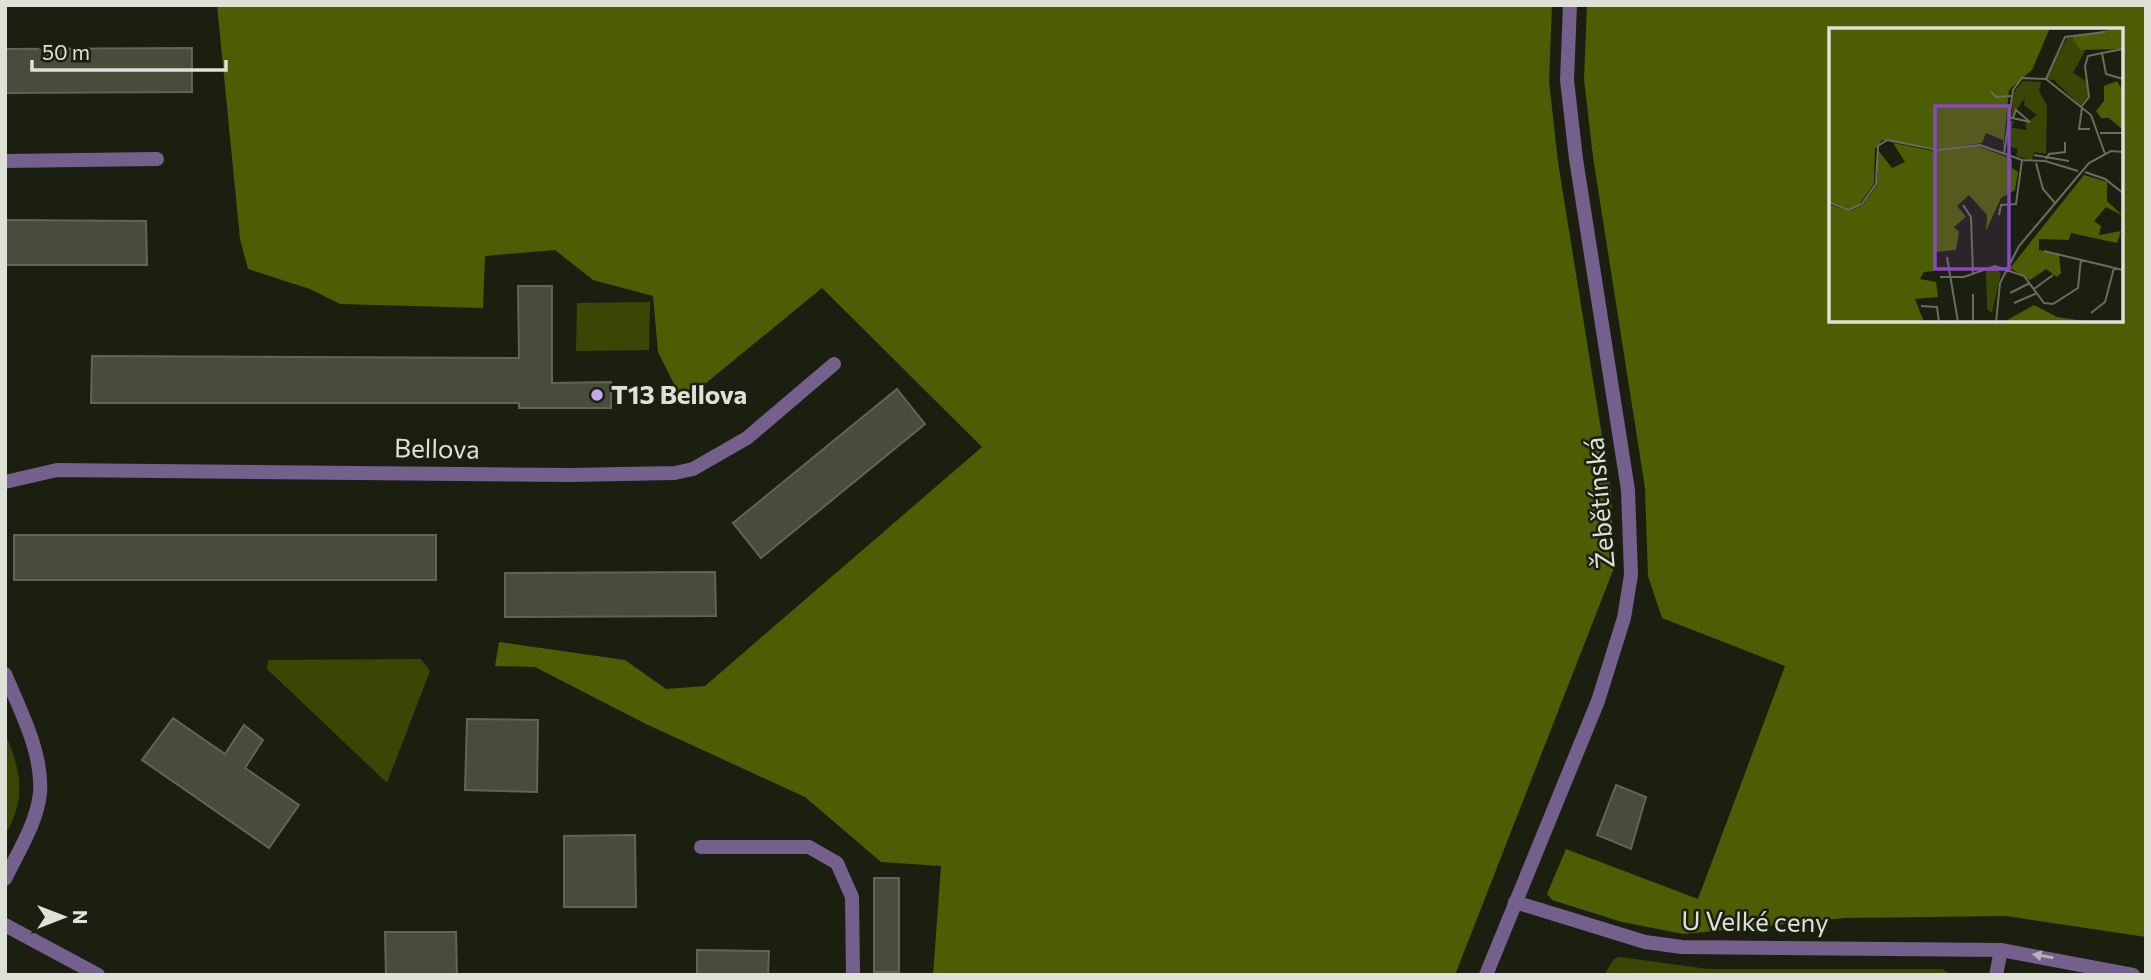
<svg xmlns="http://www.w3.org/2000/svg" width="2151" height="980" font-family="Commissioner,sans-serif">
<style>
.green{fill:#3a4704}
.forest{fill:#4c5d03;fill-rule:evenodd}
.building{fill:#474c3b;stroke:#606554;stroke-width:2}
.lines{fill:none;stroke-linecap:round;stroke-linejoin:round}
.minor{stroke:#755f8c;stroke-width:14}
.tertiary{stroke:#755f8c;stroke-width:14}
.oneway{fill:#b9b4bc}
.poi-dot{fill:#c9a5ee;stroke:#1b1f10;stroke-width:2.5}
.labels{text-anchor:middle;stroke-width:5;stroke-linejoin:round;paint-order:stroke}
.poi-label{font-size:26px;font-weight:bold;fill:#dde1d6;stroke:#1b1f10;text-anchor:start}
.street-label{font-size:26px;fill:#dde1d6;stroke:#1b1f10}
.inset-road{fill:none;stroke:#696d5f;stroke-width:2}
.view{fill:#8a47c2;fill-opacity:0.15;stroke:#8a47c2;stroke-width:3.5}
.inset-edge{fill:none;stroke:#dde1d6;stroke-width:3.5}
</style>
<rect width="100%" height="100%" fill="#1b1f10"/>
<!-- green -->
<path class="green" d="M650,302L649,350L576,351L577,303Z
M421,659L430,671L387,783L267,669L268,660Z
M5,733C21,771 27,798 5,835Z
M1620,957L1708,969H1943L1952,975H1604L1614,959Z"/>
<!-- forest -->
<path class="forest" d="M217,5H1552L1549,81L1558,162L1611,492L1614,568L1455,975H933L941,866L881,862L805,797L646,724L535,667L495,666L499,642L625,660L666,689L705,686L982,447L822,288L683,402L658,352L653,296L593,280L555,250L485,256L483,308L340,304L310,289L248,269L240,239Z
M1587,5H2146V937L2006,916L1845,918L1684,934L1622,922L1552,900L1547,894L1566,849L1698,899L1785,666L1662,618L1648,576L1645,488L1593,157L1584,79ZM1831,30H2121V320H1831Z"/>
<!-- building -->
<path class="building" d="M192,48V92L5,93V49Z
M5,220L146,221L147,265H5Z
M518,286H552V383L611,382V408H519V403H91L92,356L519,358Z
M897,389L925,424L761,558L733,523Z
M14,535H436V580H14Z
M715,572L716,616L505,617V573Z
M173,718L225,754L244,725L263,740L245,768L299,805L269,848L142,760Z
M467,719L538,720L537,792L465,790Z
M1616,785L1646,797L1631,849L1597,835Z
M635,835L636,907H564V836Z
M874,878H899V972H874Z
M385,932H456L457,975H386Z
M697,950L769,951L768,975H697Z"/>
<g class="lines">
<!-- minor -->
<path class="minor" d="M5,161L157,159
M5,482L57,470L570,475L675,473L693,469L747,438L834,364
M5,674C20,710 43,753 40,793C37,823 18,852 5,879
M701,847H809L837,863L852,897L853,975
M1515,902L1645,942L1682,947L2001,950L2133,975
M1996,975L2001,950"/>
<!-- tertiary -->
<path class="tertiary" d="M5,925L98,975
M1486,975L1598,701L1624,618L1631,575L1628,490L1576,159L1567,80L1570,5"/>
</g>
<!-- one-way arrows -->
<defs><path id="oneway-solid" d="M-6-.8H1V-3.2L6.5 0L1 3.2V.8H-6Z" transform="scale(1.75)"/></defs>
<use class="oneway" href="#oneway-solid" transform="translate(2043 956) rotate(-170)"/>
<!-- markers -->
<circle class="poi-dot" cx="597" cy="395" r="7"/>
<g class="labels">
<!-- poi labels -->
<g class="poi-label">
<text x="611" y="404">T13 Bellova</text>
</g>
<!-- street labels -->
<g class="street-label">
<text transform="translate(437 449) rotate(1)" y="9">Bellova</text>
<text transform="translate(1600 503) rotate(-95)" y="9">Žebětínská</text>
<text transform="translate(1755 922) rotate(1)" y="9">U Velké ceny</text>
</g>
</g>
<!-- overview -->
<g transform="translate(1829 28)">
<rect width="294" height="294" fill="#1b1f10"/>
<path d="M244,9L256,23L244,45L258,54L259,68L251,78L225,52L217,51L238,10ZM194,53L212,54L210,63L218,78L217,126L205,124L203,132L187,128L189,121L179,118L180,93H185L183,100L198,102L196,96L208,87L195,77L196,70L182,89L185,64ZM166,239L172,245L163,285L158,281L157,242Z" fill="#3a4704"/>
<path d="M0,0H221L203,42L180,62L174,123V112L157,105L153,115L112,121L53,112L46,121L45,156L30,177L21,181L0,173ZM290,0H294V21L251,22L243,9ZM288,53L294,63V102L280,90H272L267,83L275,73V58ZM64,115L105,123L149,118L183,131V140L189,144L186,162L172,170L157,203L158,187L140,167L128,178L137,189L125,199L130,204L127,222L106,224V243L95,244L91,251L107,254L109,269L86,271L95,294H0V176L21,183L34,177L48,157L49,122L63,140L76,134ZM255,147L278,154V173L294,188L277,179L265,193L272,198L270,207L292,203L288,215L242,205L240,212L210,211V222L230,226L232,245L228,249L217,241L201,252L181,240ZM205,277L228,289L262,294H175Z" fill="#4c5d03"/>
<path class="inset-road" d="M273,25L294,21M217,51L262,87L276,126M217,51L236,9L276,4M162,64L167,69L182,68M252,79L260,69L256,38L259,28L273,25L277,46L294,51M253,80L250,101H261M178,89H179L201,94L187,82L184,90M271,105H294M175,126L184,62L193,50L217,51M205,127L240,133M217,131L220,126L236,124V114M207,135L214,161L226,175M256,144L276,151L294,165M0,174L20,182L33,176L47,156L49,118L58,112L109,122L151,117L193,132L216,133L249,143M134,177L142,189L144,245M170,187L172,177L187,176L193,132M215,223L294,242M118,229L129,294M111,249H135L166,238L195,248L215,275L224,276L249,260L252,231M205,261L224,247M181,265L201,255M185,275L208,265M92,278L108,279L110,294M262,285L276,274L285,240M144,294V266M167,294L171,255L190,218L260,135L282,123L294,124"/>
<path class="view" d="M106,78H180V241H106Z"/>
<rect width="294" height="294" class="inset-edge"/>
</g>
<!-- border -->
<rect width="2151" height="980" fill="none" stroke="#dde1d6" stroke-width="14"/>
<!-- north arrow -->
<g transform="translate(63 917) rotate(90)" stroke="#1b1f10" stroke-width="5" paint-order="stroke">
<path d="M0-5L12 26L0 18L-12 26Z" fill="#dde1d6"/>
<text y="-10" font-size="19" font-weight="bold" text-anchor="middle" fill="#dde1d6">N</text>
</g>
<!-- scale -->
<path d="M32 60v10h194v-10" fill="none" stroke="#dde1d6" stroke-width="3.5"/>
<text x="42" y="60" font-size="21" fill="#dde1d6" stroke="#1b1f10" stroke-width="5" paint-order="stroke">50 m</text>
</svg>
